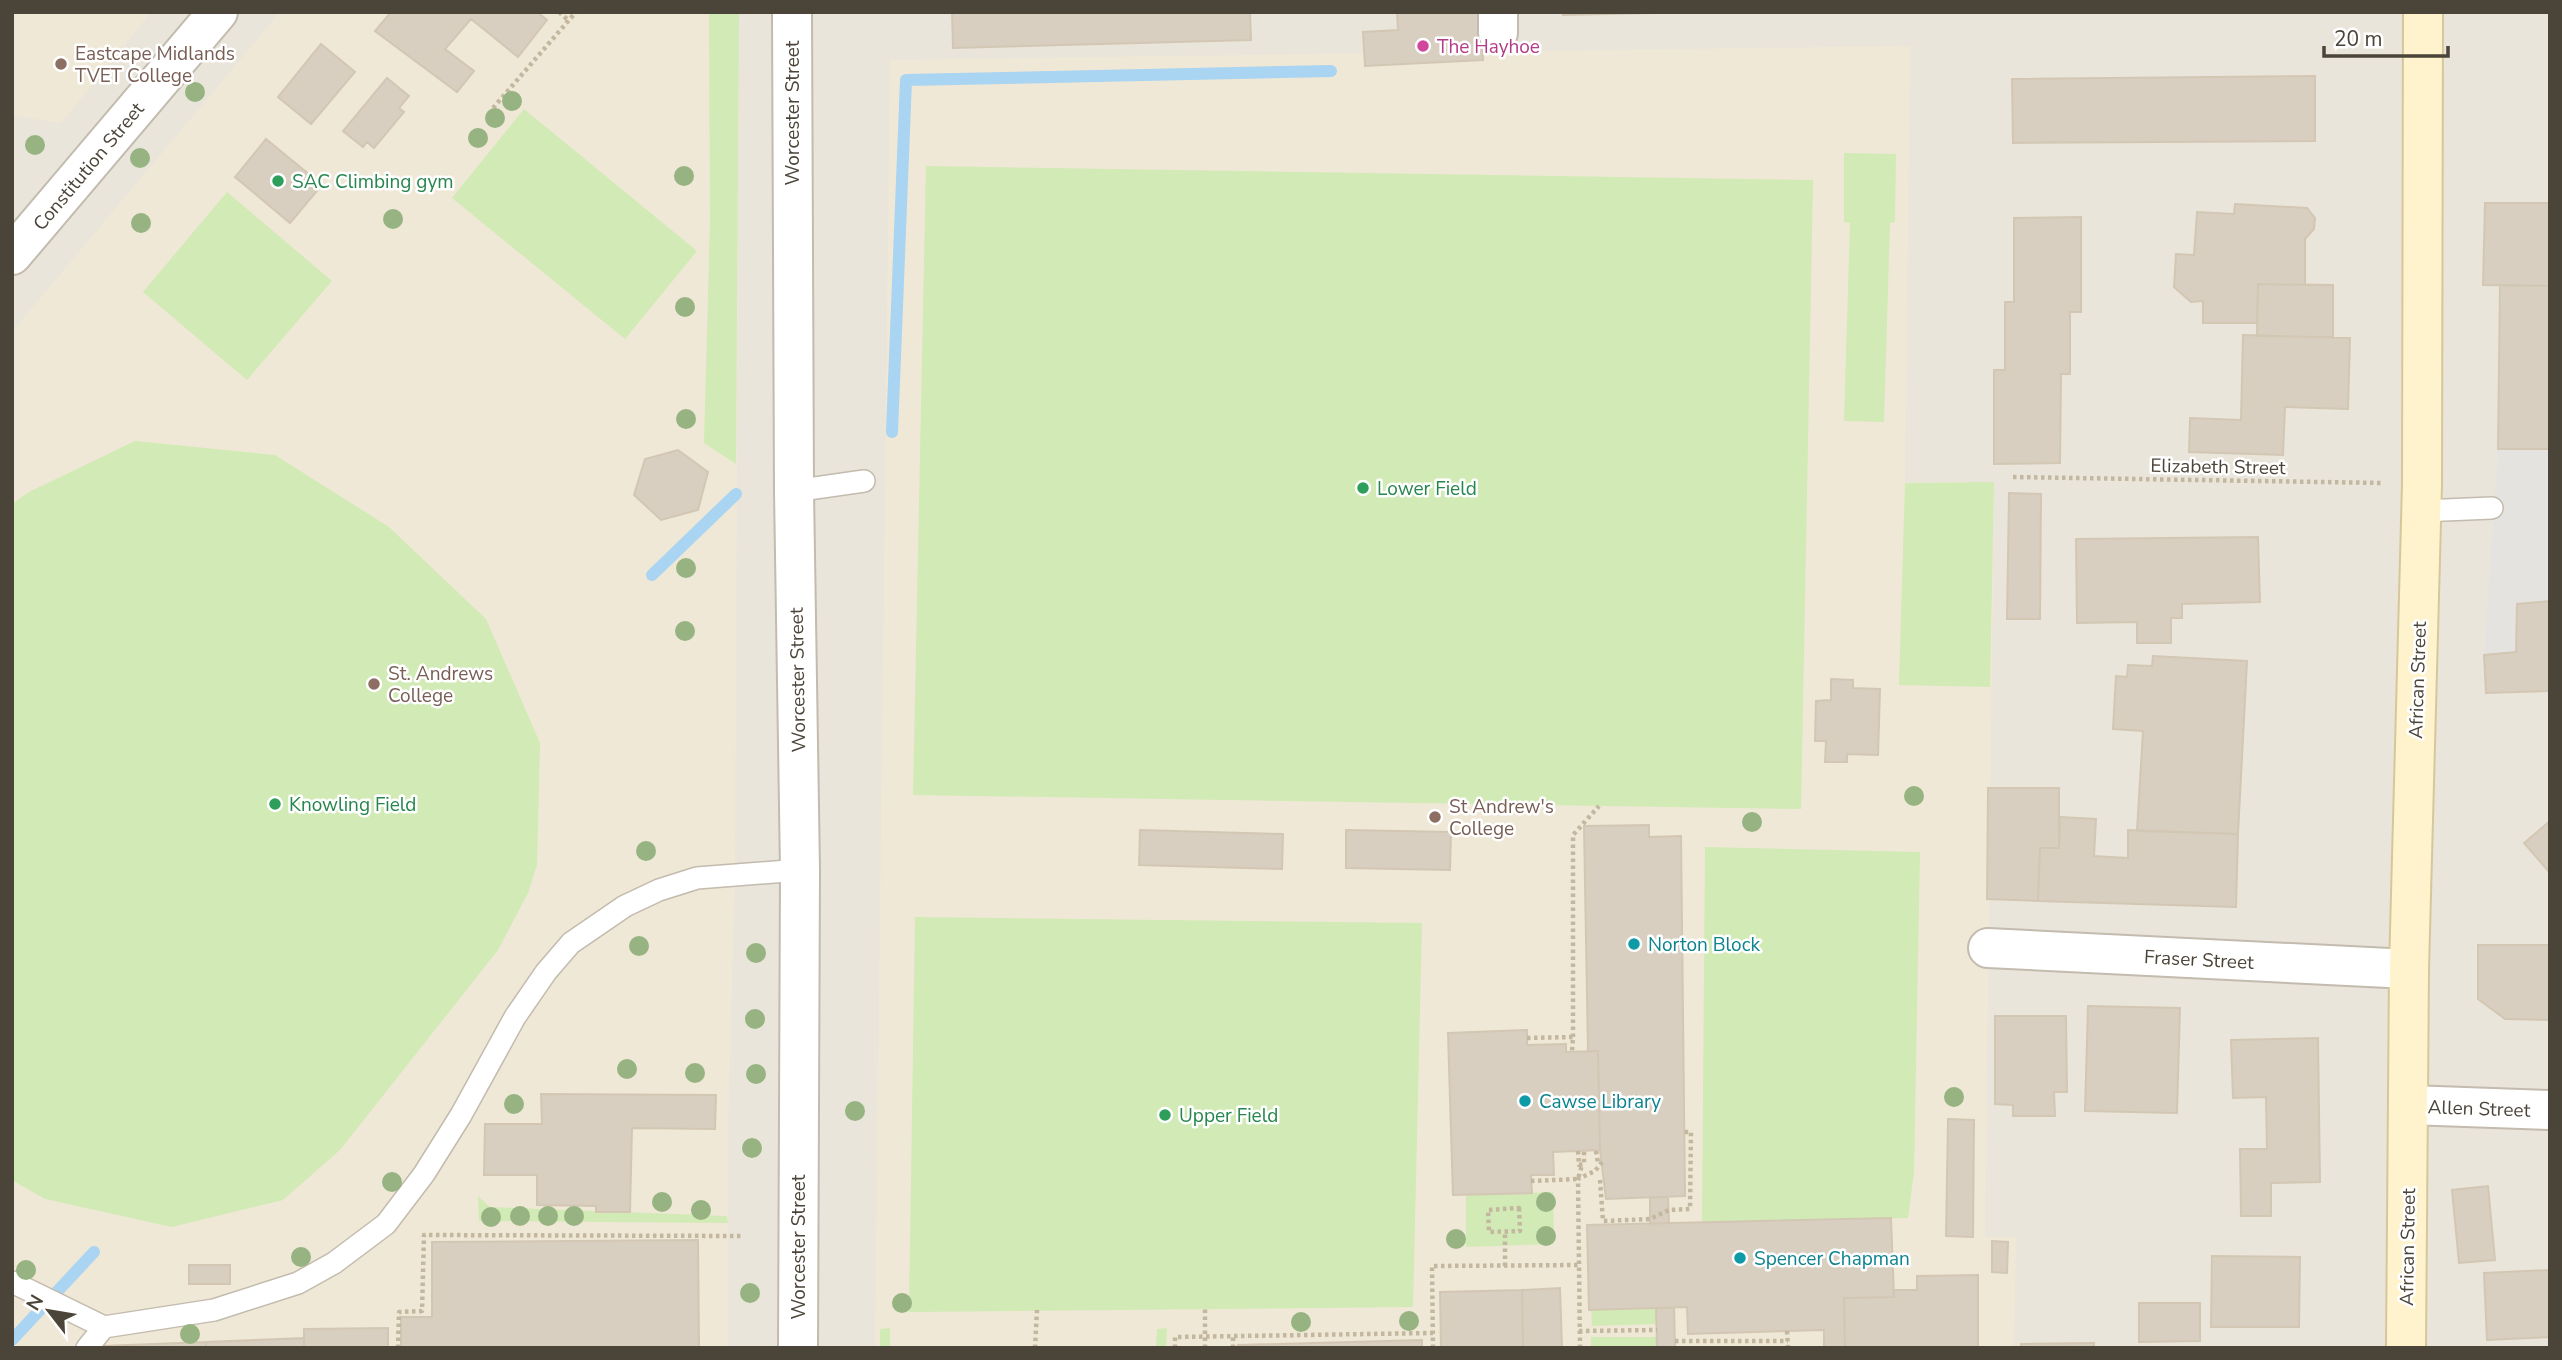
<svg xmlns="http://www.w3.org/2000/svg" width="2562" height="1360" font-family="'Nunito Sans',sans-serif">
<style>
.residential{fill:#eae5da}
.education{fill:#efe8d6}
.green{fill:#d2eab5}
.parking{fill:#e5e3e0}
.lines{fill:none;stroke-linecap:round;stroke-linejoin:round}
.stream{stroke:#a9d4f2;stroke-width:12}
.building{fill:#d8cfc1;stroke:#d3c7b4;stroke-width:2}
.lane-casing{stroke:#c2bbae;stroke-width:24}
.street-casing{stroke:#c2bbae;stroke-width:42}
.secondary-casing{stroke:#d6c79b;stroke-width:42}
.path{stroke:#c4b79f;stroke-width:4.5;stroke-dasharray:3.5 3.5;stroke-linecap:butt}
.lane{stroke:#fff;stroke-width:21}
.street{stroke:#fff;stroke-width:38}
.secondary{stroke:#fff3cd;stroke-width:38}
.tree{fill:#97b381}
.hotel-dot{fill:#d1479c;stroke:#fff;stroke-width:2.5}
.education-dot{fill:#8d6e63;stroke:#fff;stroke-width:2.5}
.leisure-dot{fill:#2e9e5b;stroke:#fff;stroke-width:2.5}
.culture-dot{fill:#0f9aa8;stroke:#fff;stroke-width:2.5}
.labels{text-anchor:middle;stroke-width:5;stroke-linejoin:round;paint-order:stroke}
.hotel-label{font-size:19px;fill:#b23c85;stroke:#fff;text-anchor:start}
.education-label{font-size:19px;fill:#785e54;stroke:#fff;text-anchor:start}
.street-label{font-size:19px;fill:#4b4439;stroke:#fff}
.leisure-label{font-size:19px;fill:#27864d;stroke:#fff;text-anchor:start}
.culture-label{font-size:19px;fill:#0d838f;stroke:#fff;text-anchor:start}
</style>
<rect width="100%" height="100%" fill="#f6f3ec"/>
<!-- residential -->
<path class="residential" d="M12,12H2550V1348H12Z"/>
<!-- education -->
<path class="education" d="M12,12H151L61,123L12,115Z
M280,12H739L735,875L728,1123V1348H12V332Z
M1910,46L1905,482H1994L1985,1237H2016L2014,1348H875L890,60Z"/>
<!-- green -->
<path class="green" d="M709,12H739L736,464L704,443L710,222Z
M524,109L697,251L625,339L452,198Z
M1844,153L1896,154L1895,222L1890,223L1884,422L1844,421L1850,223L1844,222Z
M926,166L1813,180L1801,809L913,795Z
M227,192L332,281L247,380L143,292Z
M135,441L275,455L389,527L486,619L540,743L537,865L528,893L498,950L340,1150L283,1200L172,1227L45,1199L12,1180V504L29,492Z
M1994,482L1990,687L1899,685L1905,483Z
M1705,847L1920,852L1914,1172L1908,1218L1702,1223Z
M915,917L1422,923L1413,1307L909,1312Z
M1553,1192L1554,1244L1466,1247V1195Z
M478,1196L490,1207L727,1216L728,1223L479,1221Z
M1656,1308V1324L1592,1326L1591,1310Z
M890,1328V1348H880V1329Z
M1167,1328L1166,1348H1156L1157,1329Z
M1591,1337H1657V1348H1591Z"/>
<!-- parking -->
<path class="parking" d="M2498,449H2550V601L2517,604L2516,652L2484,655Z"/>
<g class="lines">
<!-- stream -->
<path class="stream" d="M892,432L906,80L1331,71
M652,575L736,494
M12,1340L94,1252"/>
</g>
<!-- building -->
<path class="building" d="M391,12H537L547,20L518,57L471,19L445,49L474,71L457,92L375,31Z
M952,12H1250L1251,40L953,48Z
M1397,12H1481L1483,60L1365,66L1363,32L1398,30Z
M1563,12H1701L1563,15Z
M321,44L355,72L311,124L278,97Z
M2315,76V141L2013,143L2012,79Z
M387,78L409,96L399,108L404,112L374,148L367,142L363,147L343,131Z
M266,139L322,185L290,223L235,177Z
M2485,203H2550V286L2483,285Z
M2235,204L2307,208L2315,218L2314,229L2305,239V285L2258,284L2257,323H2203V301L2191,302L2174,287L2176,254L2194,255L2197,212L2234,214Z
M2081,217V312H2070V374H2061L2060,463L1994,464V370H2005V302H2014V218Z
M2258,284L2333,285V337L2257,336Z
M2500,285L2550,286V449H2498Z
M2243,335L2350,338L2348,409L2285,407L2283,455L2189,452L2190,418L2241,420Z
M678,450L708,472L698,510L661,520L634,495L645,459Z
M2009,493L2041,494L2040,619H2007Z
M2258,537L2260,602L2182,604V618H2171V643H2137V622L2077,623L2076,539Z
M2550,601V691L2486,693L2484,655L2516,652L2517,604Z
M2153,656L2247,661L2238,834L2137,831L2143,731L2113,729L2116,676L2127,677L2128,665L2152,666Z
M1831,679L1853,680V688L1880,689L1878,755L1847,754V762H1825L1826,741H1815L1816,701L1831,700Z
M1988,788H2059V848H2040L2038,901L1987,899Z
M2060,817L2096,819L2094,856L2128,858V830L2238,834L2236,907L2038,901L2040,848H2059Z
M2550,821V873L2524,843Z
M1649,825V837L1681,836L1685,1196L1606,1199L1600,1150L1598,1051L1588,1052L1584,826Z
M1140,830L1283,834L1282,869L1139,865Z
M1346,830L1451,832L1450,870L1346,868Z
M2478,945H2550V1020L2505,1019L2478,999Z
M2088,1006L2180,1008L2177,1113L2085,1111Z
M1995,1016H2066L2067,1092H2054L2055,1116H2013V1105L1995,1104Z
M1527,1030V1045L1566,1044V1052L1598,1051L1600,1150L1553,1152L1554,1175H1531L1532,1193L1453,1195L1448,1033Z
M2318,1038L2320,1182L2271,1183V1216H2241L2240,1149H2267L2266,1097L2233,1098L2231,1040Z
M541,1094L716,1095L715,1129L632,1128L630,1212H596V1206L537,1205V1175H484L485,1124H542Z
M1948,1119L1974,1120L1973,1237L1946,1236Z
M2488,1186L2495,1260L2459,1263L2452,1190Z
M1668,1197L1669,1224L1650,1225V1198Z
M1891,1218L1894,1297L1844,1298L1845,1348H1824V1330L1688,1334L1687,1307L1589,1310L1587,1225Z
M698,1240L699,1348H401V1317H432V1242Z
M1992,1241L2008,1242L2007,1273L1992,1272Z
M2212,1256L2300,1257L2299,1327H2211Z
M189,1265H230V1284H189Z
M2550,1270V1337L2487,1340L2484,1273Z
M1978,1275V1348H1845L1844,1298L1894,1297L1893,1290H1917V1276Z
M1560,1288L1562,1348H1523L1522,1290Z
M1522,1290L1523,1348H1441L1440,1292Z
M2139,1303H2200V1341L2139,1342Z
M1656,1308H1674L1675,1348H1657Z
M388,1328V1348H304V1329Z
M304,1338V1348H206V1342Z
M1422,1340V1348H1238V1345Z
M206,1342V1348H102V1346Z
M2094,1343V1348H2021V1344Z"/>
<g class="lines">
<defs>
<path id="lane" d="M794,491L864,481
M2421,511L2492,508
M12,1282L104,1327
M87,1348L104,1327L214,1310L298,1283L334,1263L386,1224L424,1174L461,1115L515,1017L546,972L571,943L625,906L659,890L697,878L800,870"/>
<path id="street" d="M792,12L794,491L800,870L798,1348
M1498,12V33
M12,255L218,12
M1988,948L2409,969
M2409,1105L2550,1110"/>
<path id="secondary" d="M2406,1348L2409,969L2422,484L2423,12"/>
</defs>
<!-- lane casing -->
<use href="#lane" class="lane-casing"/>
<!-- street casing -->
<use href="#street" class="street-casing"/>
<!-- secondary casing -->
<use href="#secondary" class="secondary-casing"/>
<!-- path -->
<path class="path" d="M559,12L569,21
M493,108L576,12
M2013,477L2383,483
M1573,1037V835L1599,806
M1527,1038L1573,1037L1572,1052
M1578,1151L1579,1165L1584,1164V1151
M1596,1151L1598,1163
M1600,1180L1603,1221L1650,1219L1669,1210L1690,1209L1691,1132H1683
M1531,1181L1578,1179L1582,1165
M1519,1208L1520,1231L1489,1232L1488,1210Z
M1505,1266V1232
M1579,1331L1657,1330
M1787,1331L1788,1348
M1675,1341H1788
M398,1348L399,1312L422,1311L424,1235L742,1236
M1035,1348L1037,1310
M1175,1348V1337L1433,1333
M1205,1348V1309
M1233,1348V1337
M1433,1348L1432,1266L1579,1265
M1580,1348L1578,1179L1595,1171L1602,1162"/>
<!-- lane -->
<use href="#lane" class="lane"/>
<!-- street -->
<use href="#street" class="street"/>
<!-- secondary -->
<use href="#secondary" class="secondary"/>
</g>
<!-- trees -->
<g class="tree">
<circle cx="195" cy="92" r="10"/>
<circle cx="512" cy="101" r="10"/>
<circle cx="495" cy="118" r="10"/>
<circle cx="478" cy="138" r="10"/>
<circle cx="35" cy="145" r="10"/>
<circle cx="140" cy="158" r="10"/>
<circle cx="684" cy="176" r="10"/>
<circle cx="393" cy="219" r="10"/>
<circle cx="141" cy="223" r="10"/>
<circle cx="685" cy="307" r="10"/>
<circle cx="686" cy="419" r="10"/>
<circle cx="686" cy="568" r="10"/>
<circle cx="685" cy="631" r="10"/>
<circle cx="1914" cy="796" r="10"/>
<circle cx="1752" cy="822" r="10"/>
<circle cx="646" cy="851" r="10"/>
<circle cx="639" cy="946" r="10"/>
<circle cx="756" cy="953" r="10"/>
<circle cx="755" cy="1019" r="10"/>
<circle cx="627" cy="1069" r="10"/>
<circle cx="695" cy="1073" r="10"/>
<circle cx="756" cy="1074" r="10"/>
<circle cx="1954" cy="1097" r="10"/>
<circle cx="514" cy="1104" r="10"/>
<circle cx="855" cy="1111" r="10"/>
<circle cx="752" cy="1148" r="10"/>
<circle cx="392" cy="1182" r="10"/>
<circle cx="662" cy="1202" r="10"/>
<circle cx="1546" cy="1202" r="10"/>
<circle cx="701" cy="1210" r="10"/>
<circle cx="520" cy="1216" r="10"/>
<circle cx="548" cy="1216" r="10"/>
<circle cx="574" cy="1216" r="10"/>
<circle cx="491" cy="1217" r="10"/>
<circle cx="1546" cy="1236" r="10"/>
<circle cx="1456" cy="1239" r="10"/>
<circle cx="301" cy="1257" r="10"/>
<circle cx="26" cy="1270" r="10"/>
<circle cx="750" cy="1293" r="10"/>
<circle cx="902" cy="1303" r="10"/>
<circle cx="1409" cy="1321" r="10"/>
<circle cx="1301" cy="1322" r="10"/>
<circle cx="190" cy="1334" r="10"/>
</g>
<!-- markers -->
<circle class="hotel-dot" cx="1423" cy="46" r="7"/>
<g class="education-dot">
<circle cx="61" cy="64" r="7"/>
<circle cx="374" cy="684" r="7"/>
<circle cx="1435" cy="817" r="7"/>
</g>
<g class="leisure-dot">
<circle cx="278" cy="181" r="7"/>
<circle cx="1363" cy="488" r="7"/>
<circle cx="275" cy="804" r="7"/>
<circle cx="1165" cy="1115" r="7"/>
</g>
<g class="culture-dot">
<circle cx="1634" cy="944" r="7"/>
<circle cx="1525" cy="1101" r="7"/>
<circle cx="1740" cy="1258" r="7"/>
</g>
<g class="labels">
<!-- hotel labels -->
<g class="hotel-label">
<text x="1437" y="53">The Hayhoe</text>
</g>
<!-- education labels -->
<g class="education-label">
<text x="75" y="60">Eastcape Midlands<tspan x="75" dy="22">TVET College</tspan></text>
<text x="388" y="680">St. Andrews<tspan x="388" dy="22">College</tspan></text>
<text x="1449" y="813">St Andrew's<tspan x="1449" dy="22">College</tspan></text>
</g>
<!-- street labels -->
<g class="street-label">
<text transform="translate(792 113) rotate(-90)" y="7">Worcester Street</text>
<text transform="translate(88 166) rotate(-50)" y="7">Constitution Street</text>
<text transform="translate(2218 466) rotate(1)" y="7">Elizabeth Street</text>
<text transform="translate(797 680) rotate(-91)" y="7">Worcester Street</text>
<text transform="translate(2417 680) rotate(-88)" y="7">African Street</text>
<text transform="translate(2199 959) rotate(3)" y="7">Fraser Street</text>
<text transform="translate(2479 1108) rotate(2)" y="7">Allen Street</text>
<text transform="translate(798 1247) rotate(-90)" y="7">Worcester Street</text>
<text transform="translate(2407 1247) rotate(-89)" y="7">African Street</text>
</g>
<!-- leisure labels -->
<g class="leisure-label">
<text x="292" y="188">SAC Climbing gym</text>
<text x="1377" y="495">Lower Field</text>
<text x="289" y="811">Knowling Field</text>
<text x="1179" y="1122">Upper Field</text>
</g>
<!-- culture labels -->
<g class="culture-label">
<text x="1648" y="951">Norton Block</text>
<text x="1539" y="1108">Cawse Library</text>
<text x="1754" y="1265">Spencer Chapman</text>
</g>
</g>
<!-- border -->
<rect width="2562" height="1360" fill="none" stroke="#4b4439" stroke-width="28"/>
<!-- north arrow -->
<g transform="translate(49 1311) rotate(301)" stroke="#ffffff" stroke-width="5" paint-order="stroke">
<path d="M0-5L12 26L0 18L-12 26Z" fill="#4b4439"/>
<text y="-10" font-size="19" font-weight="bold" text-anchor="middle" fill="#4b4439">N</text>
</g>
<!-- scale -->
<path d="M2324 46v10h124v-10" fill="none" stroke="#4b4439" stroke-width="3.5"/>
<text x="2334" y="46" font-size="21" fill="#4b4439" stroke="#ffffff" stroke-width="5" paint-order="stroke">20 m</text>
</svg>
